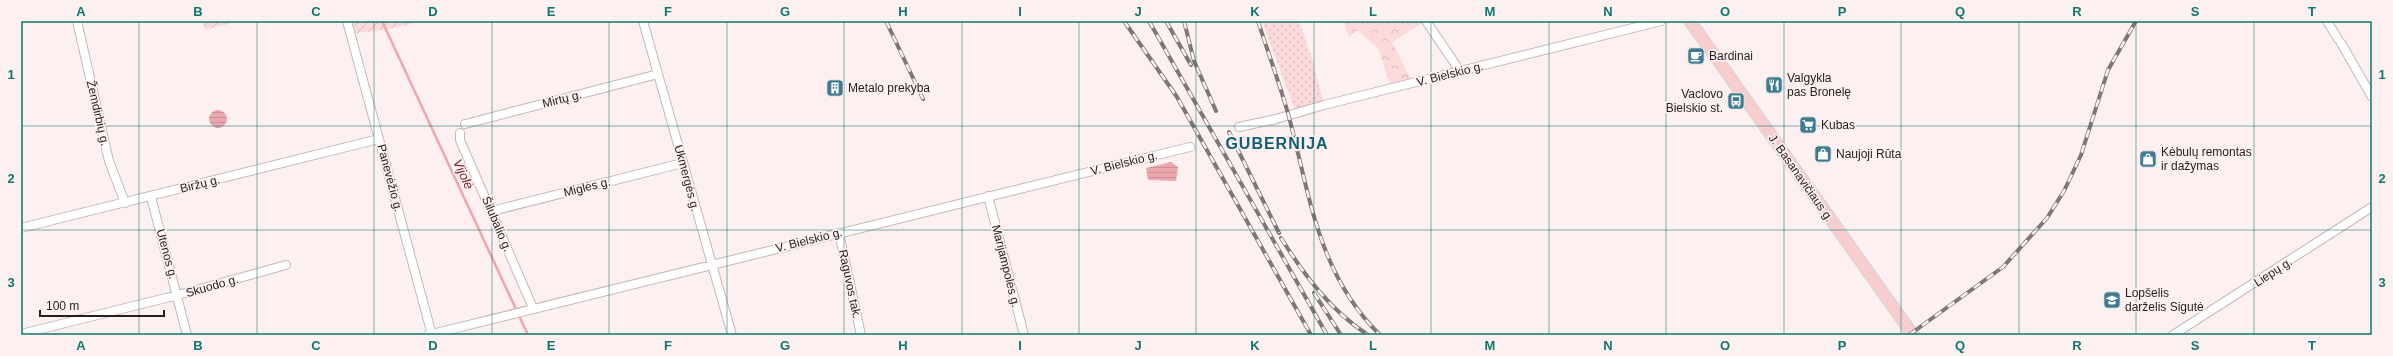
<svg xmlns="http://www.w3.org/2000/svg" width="2393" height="356" font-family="Arial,sans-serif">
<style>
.grass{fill:url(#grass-dots)}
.forest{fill:url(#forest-crowns)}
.garden{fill:url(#garden-furrows)}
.water{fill:url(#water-rules)}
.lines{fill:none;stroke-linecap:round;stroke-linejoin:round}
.stream{stroke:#eba7ab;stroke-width:2.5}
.minor-casing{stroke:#c9b5b6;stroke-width:10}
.major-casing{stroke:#d3d2d2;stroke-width:13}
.minor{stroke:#fff;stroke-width:8}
.major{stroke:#f8cdd0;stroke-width:11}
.rail-casing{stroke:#7f7676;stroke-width:4}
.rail{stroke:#fcf0f0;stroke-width:2.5;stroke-dasharray:8;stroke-linecap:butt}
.grid{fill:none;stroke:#0f766e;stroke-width:1;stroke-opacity:0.55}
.labels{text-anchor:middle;stroke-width:3.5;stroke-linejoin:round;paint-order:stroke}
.poi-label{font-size:12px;fill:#251e1e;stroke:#fcf0f0;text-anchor:start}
.street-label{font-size:12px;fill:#251e1e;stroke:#fcf0f0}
.water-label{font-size:13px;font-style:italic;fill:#722430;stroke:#fcf0f0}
.district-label{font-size:16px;font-weight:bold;letter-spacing:1px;fill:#115f77;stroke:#fcf0f0}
.neatline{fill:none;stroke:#0f766e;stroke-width:1.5}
.grid-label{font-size:13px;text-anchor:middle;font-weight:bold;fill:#0f766e}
</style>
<defs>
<pattern id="grass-dots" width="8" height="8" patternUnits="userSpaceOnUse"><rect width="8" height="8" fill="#fcd9db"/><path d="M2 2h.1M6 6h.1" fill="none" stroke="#d8babc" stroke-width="1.8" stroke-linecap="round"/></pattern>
<pattern id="forest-crowns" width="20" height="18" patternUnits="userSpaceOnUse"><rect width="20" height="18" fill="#fcd9db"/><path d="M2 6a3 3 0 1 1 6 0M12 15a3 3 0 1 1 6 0" fill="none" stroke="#d8babc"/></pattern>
<pattern id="garden-furrows" width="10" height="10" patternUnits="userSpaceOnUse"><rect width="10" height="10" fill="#fcd9db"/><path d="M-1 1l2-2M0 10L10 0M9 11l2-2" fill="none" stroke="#d8babc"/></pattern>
<pattern id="water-rules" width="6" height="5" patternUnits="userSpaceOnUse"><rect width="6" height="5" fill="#eba7ab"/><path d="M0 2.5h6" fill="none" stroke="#c98f93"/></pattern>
</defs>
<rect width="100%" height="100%" fill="#fcf0f0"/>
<!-- grass -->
<path class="grass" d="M1262,21H1299L1313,62L1324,105L1296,113Z"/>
<!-- forest -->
<path class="forest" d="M1343,21H1426L1392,42L1413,83L1391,88L1379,50L1358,30L1349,37Z"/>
<!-- garden -->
<path class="garden" d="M202,21H239L205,30Z
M347,21H423L394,28L351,34Z"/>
<!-- water -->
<path class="water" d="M209 119a9 9 0 1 1 18 0a9 9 0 1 1-18 0Z
M1171,162L1178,167L1176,181L1148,180L1146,168Z"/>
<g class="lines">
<!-- stream -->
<path class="stream" d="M382,21L528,335"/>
<defs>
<path id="minor" d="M77,21L109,161L125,203
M347,21L432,335
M643,21L732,335
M1426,21L1460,71
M2327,21L2338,39
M2341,43L2372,97
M465,124L658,74
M1239,127L1276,119L1324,105L1661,21
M460,133V140L533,308
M988,196L1024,335
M151,197L187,335
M492,211L683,163
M21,228L379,139
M839,233L861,335
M21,334L178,295L286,265
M428,335L1190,147
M2173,335L2372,207"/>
<path id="major" d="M1690,21L1913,335"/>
</defs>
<!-- minor casing -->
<use href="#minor" class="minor-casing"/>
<!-- major casing -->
<use href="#major" class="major-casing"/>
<!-- minor -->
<use href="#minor" class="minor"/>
<!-- major -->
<use href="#major" class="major"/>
<defs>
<path id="rail" d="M886,21L923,99
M1124,21L1177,97L1311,335
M1149,21L1327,335
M1166,21L1191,65
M1184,21L1194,61L1216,111
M1258,21C1268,53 1280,84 1289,117C1310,196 1318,274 1380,335
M1229,132L1279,233
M1281,238C1305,276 1330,310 1368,335
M1314,293L1341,335
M1909,335L2003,267L2047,218L2064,191L2081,155L2108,70L2136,21"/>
</defs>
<!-- rail casing -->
<use href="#rail" class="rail-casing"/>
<!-- rail -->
<use href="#rail" class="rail"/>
</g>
<!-- grid -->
<path class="grid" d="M139,21V335M257,21V335M374,21V335M492,21V335M609,21V335M727,21V335M844,21V335M962,21V335M1079,21V335M1196,21V335M1314,21V335M1431,21V335M1549,21V335M1666,21V335M1784,21V335M1901,21V335M2019,21V335M2136,21V335M2254,21V335M21,126H2372M21,230H2372"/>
<!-- icons -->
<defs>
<symbol id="cafe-square" viewBox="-11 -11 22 22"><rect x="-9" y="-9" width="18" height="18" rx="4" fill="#3f7c92" stroke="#fcf0f0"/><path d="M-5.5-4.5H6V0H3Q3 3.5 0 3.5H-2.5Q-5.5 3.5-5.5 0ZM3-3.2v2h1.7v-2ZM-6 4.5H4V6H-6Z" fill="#fff"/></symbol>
<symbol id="restaurant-square" viewBox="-11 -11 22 22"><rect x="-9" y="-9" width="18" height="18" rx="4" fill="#3f7c92" stroke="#fcf0f0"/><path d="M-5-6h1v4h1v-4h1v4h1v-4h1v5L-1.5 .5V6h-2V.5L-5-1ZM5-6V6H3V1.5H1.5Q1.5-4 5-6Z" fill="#fff"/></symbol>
<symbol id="building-square" viewBox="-11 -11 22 22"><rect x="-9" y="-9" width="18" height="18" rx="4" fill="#3f7c92" stroke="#fcf0f0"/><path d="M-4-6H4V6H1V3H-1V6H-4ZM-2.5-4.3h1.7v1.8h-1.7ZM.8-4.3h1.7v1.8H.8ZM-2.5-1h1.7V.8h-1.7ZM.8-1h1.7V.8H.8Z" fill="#fff"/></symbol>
<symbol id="bus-square" viewBox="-11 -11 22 22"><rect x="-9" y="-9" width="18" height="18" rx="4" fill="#3f7c92" stroke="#fcf0f0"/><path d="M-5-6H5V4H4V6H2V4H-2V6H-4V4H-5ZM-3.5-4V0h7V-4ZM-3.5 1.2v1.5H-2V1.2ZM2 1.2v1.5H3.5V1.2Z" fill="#fff"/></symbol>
<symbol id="supermarket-square" viewBox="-11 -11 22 22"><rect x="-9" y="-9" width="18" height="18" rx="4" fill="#3f7c92" stroke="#fcf0f0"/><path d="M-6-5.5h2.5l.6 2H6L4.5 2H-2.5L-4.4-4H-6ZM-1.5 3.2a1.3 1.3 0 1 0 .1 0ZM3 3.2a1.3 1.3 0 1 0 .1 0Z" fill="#fff"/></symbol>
<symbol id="shop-square" viewBox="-11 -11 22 22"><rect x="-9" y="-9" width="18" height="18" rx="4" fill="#3f7c92" stroke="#fcf0f0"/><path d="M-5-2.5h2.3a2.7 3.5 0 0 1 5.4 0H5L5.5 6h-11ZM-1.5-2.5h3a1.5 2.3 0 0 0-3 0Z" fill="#fff"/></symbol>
<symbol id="school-square" viewBox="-11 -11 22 22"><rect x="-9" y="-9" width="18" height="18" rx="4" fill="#3f7c92" stroke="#fcf0f0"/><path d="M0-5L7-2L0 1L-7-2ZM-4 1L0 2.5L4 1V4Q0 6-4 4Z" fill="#fff"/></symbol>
</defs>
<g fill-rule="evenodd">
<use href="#cafe-square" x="1686" y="46" width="20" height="20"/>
<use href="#restaurant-square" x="1764" y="75" width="20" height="20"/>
<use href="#building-square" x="825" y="78" width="20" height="20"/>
<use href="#bus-square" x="1726" y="91" width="20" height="20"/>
<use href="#supermarket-square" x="1798" y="115" width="20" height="20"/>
<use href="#shop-square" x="1813" y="144" width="20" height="20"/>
<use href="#shop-square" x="2138" y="149" width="20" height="20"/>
<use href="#school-square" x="2102" y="290" width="20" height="20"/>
</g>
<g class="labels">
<!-- poi labels -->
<g class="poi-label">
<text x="1709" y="60">Bardinai</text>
<text x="1787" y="82">Valgykla<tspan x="1787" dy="14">pas Bronelę</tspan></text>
<text x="848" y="92">Metalo prekyba</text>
<text x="1723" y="98" text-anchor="end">Vaclovo<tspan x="1723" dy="14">Bielskio st.</tspan></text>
<text x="1821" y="129">Kubas</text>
<text x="2161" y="156">Kėbulų remontas<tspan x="2161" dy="14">ir dažymas</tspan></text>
<text x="1836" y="158">Naujoji Rūta</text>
<text x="2125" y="297">Lopšelis<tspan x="2125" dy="14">darželis Sigutė</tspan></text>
</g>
<!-- street labels -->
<g class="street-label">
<text transform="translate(1450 74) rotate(-14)" y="4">V. Bielskio g.</text>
<text transform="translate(562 99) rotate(-14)" y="4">Mirtų g.</text>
<text transform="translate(98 113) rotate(77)" y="4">Žemdirbių g.</text>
<text transform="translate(1124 163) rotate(-14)" y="4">V. Bielskio g.</text>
<text transform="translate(390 178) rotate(75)" y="4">Panevėžio g.</text>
<text transform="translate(687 178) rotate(75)" y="4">Ukmergės g.</text>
<text transform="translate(1801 178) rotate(55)" y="4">J. Basanavičiaus g.</text>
<text transform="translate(200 184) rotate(-14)" y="4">Biržų g.</text>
<text transform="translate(587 187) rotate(-14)" y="4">Miglės g.</text>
<text transform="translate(497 224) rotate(67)" y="4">Šilubalio g.</text>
<text transform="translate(809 240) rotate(-14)" y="4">V. Bielskio g.</text>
<text transform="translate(167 254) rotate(75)" y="4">Utenos g.</text>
<text transform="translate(1006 266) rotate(76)" y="4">Marijampolės g.</text>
<text transform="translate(2273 272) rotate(-33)" y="4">Liepų g.</text>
<text transform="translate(850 284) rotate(78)" y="4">Raguvos tak.</text>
<text transform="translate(212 286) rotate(-16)" y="4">Skuodo g.</text>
</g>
<!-- water labels -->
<g class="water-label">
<text transform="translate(464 174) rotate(65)" y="5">Vijolė</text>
</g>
<!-- district labels -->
<g class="district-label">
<text x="1277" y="149">GUBERNIJA</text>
</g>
</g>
<!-- border -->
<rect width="2393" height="356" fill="none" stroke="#fcf0f0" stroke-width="44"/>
<!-- scale -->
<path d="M40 310v6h124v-6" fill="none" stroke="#251e1e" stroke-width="2"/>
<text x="46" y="310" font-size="12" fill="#251e1e" stroke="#fcf0f0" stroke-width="3" paint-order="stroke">100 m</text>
<rect x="22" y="22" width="2349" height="312" class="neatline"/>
<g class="grid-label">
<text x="81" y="16">A</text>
<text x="198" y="16">B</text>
<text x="316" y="16">C</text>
<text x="433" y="16">D</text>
<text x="551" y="16">E</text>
<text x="668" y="16">F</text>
<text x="785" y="16">G</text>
<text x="903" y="16">H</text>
<text x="1020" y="16">I</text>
<text x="1138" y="16">J</text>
<text x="1255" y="16">K</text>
<text x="1373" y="16">L</text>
<text x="1490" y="16">M</text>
<text x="1608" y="16">N</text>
<text x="1725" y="16">O</text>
<text x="1842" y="16">P</text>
<text x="1960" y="16">Q</text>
<text x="2077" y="16">R</text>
<text x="2195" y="16">S</text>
<text x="2312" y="16">T</text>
<text x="11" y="79">1</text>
<text x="2382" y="79">1</text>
<text x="11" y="183">2</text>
<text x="2382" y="183">2</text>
<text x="11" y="287">3</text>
<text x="2382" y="287">3</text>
<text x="81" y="350">A</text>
<text x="198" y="350">B</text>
<text x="316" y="350">C</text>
<text x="433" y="350">D</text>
<text x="551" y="350">E</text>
<text x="668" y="350">F</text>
<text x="785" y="350">G</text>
<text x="903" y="350">H</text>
<text x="1020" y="350">I</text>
<text x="1138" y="350">J</text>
<text x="1255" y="350">K</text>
<text x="1373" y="350">L</text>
<text x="1490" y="350">M</text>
<text x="1608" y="350">N</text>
<text x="1725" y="350">O</text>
<text x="1842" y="350">P</text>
<text x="1960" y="350">Q</text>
<text x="2077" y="350">R</text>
<text x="2195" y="350">S</text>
<text x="2312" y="350">T</text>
</g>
</svg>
